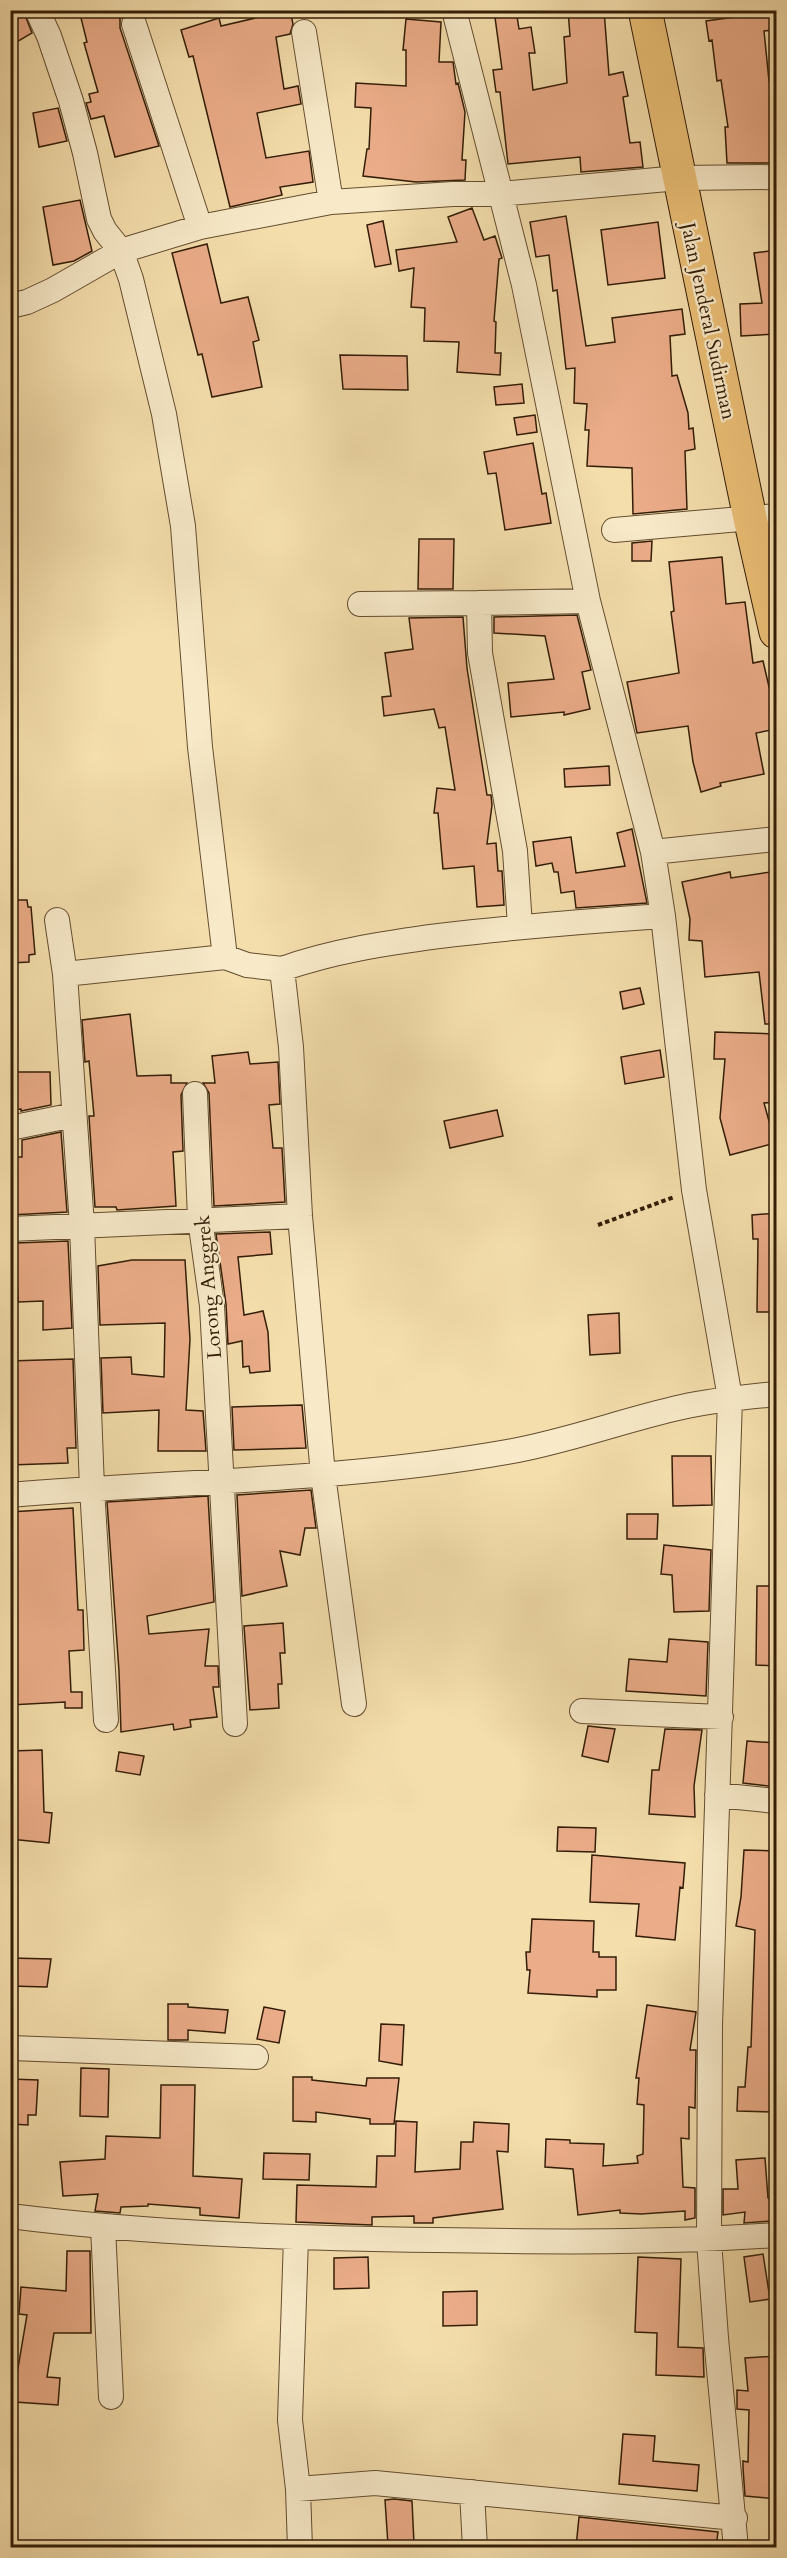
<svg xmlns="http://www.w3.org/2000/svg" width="787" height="2558" font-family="Cardo,serif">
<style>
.building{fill:#ebad89;stroke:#331d07;stroke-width:1.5}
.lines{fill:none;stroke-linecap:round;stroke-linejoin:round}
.street-casing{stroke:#634d30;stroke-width:26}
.highway-casing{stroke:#331d07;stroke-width:35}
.path{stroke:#331d07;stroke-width:4;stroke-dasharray:4.5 3;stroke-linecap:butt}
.street{stroke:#f8eac9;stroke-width:24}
.highway{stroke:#eabf76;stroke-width:33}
.labels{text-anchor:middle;stroke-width:4.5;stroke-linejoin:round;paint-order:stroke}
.street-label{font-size:20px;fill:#331d07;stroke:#f8eac9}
</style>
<rect width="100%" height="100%" fill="#f4deac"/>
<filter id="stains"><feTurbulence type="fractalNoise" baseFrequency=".00333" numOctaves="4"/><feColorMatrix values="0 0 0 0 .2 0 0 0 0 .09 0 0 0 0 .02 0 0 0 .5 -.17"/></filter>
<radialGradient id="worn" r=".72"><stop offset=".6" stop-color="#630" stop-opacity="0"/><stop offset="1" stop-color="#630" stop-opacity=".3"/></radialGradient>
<!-- building -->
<path class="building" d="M10,10H23L32,33L10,46Z
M79,10H120V28L159,146L115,157L104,116L91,119L86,103L91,102L89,94L98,92L84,43L87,42Z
M290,10L293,24L290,34L276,37L284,89L298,86L301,104L257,113L266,158L309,151L313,182L280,187L282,195L230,207L193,56L189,57L181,30L219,18L221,26Z
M494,10H516L519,29L531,27L535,53H529L533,90L567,83L564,37L570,36L568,10H604L609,75L623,72L628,96L623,97L630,143L640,142L643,167L581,172L580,157L508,164L500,92H496L493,70L502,69Z
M772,12L774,30L764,31L769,81L777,80V163H727L725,127H728L721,80L717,81L712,40L709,41L706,21Z
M406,19L441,22L439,62H453L456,84L458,83L465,112L462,160H466L465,180L416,182L363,176L367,149H369L371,108L355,107L356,83L406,86V50H403Z
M58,108L67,141L39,147L33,113Z
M80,200L92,251L74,261L53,265L43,207Z
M472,208L484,240L495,236L502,258L499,259L494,321L496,322L495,353H501L500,375L457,372L459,342L424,341L425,308L411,307L414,268L399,271L396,250L457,242L448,217Z
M566,216L586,346L615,342L612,318L682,309L685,334L670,336L672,376L677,375L688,413L689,429L693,428L695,449L685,451L687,509L633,514L632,468L587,466L589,430H585L587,404L574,403L575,368L566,369L557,290L553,291L549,255L536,257L530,222Z
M383,221L391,264L375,267L367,225Z
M658,222L665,278L608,285L601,230Z
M207,244L221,303L248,297L259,340L253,342L262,387L212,397L202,354L198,355L172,253Z
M777,250V334L741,336L740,304L762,303L754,253Z
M340,355L407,356L408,390L343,389Z
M522,384L524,403L496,405L494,387Z
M535,415L537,432L517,435L514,418Z
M533,443L542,494L546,493L551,523L505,530L496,473L488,474L484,452Z
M419,539H454L453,589H418Z
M652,541L651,561H632V543Z
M722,557L726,604L745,602L753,663L763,661L770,691L772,690L777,712V729L756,733L764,774L720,783L721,786L701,792L693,762L688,726L637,733L627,682L679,673L671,612L674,611L669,562Z
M577,615L591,670L582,672L590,709L564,715V712L511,717L508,683L554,679L545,636L494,633V617Z
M463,617L467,668L474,713L487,795H491L492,805L487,844L496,843L498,871H502L504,905L477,907L474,866L443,869L438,813H434L437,788L455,790L445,727L439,728L434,709L384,716L382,697L391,696L385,653L413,649L409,618Z
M609,766L610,785L565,787L564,769Z
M632,829L647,903L576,908L574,891L561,893L558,872H554L552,863L536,866L533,842L571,837L576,873L625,866L617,833Z
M777,871V1024H765L759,972L705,977L702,941L689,940L690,919L682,882L730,872L731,878Z
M10,900H27L28,907H31L35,954L29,955V962L10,963Z
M640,988L644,1004L623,1009L620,992Z
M130,1014L137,1076L171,1075V1083H187L181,1095L183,1151L173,1152L176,1206L117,1210L116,1207H95L89,1116H94L89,1061L85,1062L82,1020Z
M715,1032L777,1034V1102L764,1103L775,1143L730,1155L720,1118L725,1059H714Z
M660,1050L664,1077L625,1084L621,1057Z
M248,1052L250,1064L278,1062L280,1104L269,1105L273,1148H282L285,1202L214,1206L209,1093L203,1083H215L212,1056Z
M10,1072H50L51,1105L21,1111V1109L10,1110Z
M497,1110L503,1136L450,1148L444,1121Z
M61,1132L67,1212L10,1215V1157H22V1140Z
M777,1213V1312H757L758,1239H753L752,1215Z
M270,1232L272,1254L238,1257L244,1315L263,1311L268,1332L270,1371L250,1373L249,1366L243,1367L242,1341L228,1344L226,1304L216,1234Z
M68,1241L72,1328L43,1330V1301L18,1302L16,1243Z
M132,1260H185L190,1339L186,1410L203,1411L206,1451H158L159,1410L103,1413L101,1358L131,1357L132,1374L164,1377L165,1323L100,1325L98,1266Z
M619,1313L620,1353L590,1355L588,1315Z
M73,1359L76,1448H67L68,1463L10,1465V1361Z
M302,1405L306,1448L234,1450L232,1407Z
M672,1456H711L712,1505L673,1506Z
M311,1490L316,1528H305L300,1555L280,1551L287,1586L242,1596L237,1495Z
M208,1496L214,1602L147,1616L149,1634L209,1629L205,1666H218L219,1687H213L217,1717L190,1720L191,1727L174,1730L173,1724L121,1732L119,1671L107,1502Z
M73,1508L78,1610H83L84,1650L69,1651L71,1692H82V1708H65V1702L10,1705V1512Z
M627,1514H658L657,1539H627Z
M664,1545L711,1550L709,1611L674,1612L672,1575L661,1574Z
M757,1586H777V1666L756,1665Z
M283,1623L285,1653H280L282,1684H278L279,1708L250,1710L244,1626Z
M669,1639L708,1642L706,1696L626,1691L629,1659L667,1662Z
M588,1726L615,1729L608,1762L582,1756Z
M665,1729L702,1730L694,1786L695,1817L649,1814L652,1770H659Z
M747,1741L777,1743V1787L743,1783Z
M42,1750L44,1812L52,1813L49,1843L10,1839V1751Z
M119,1752L144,1756L140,1775L116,1771Z
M558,1827L596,1828L595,1852L557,1851Z
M744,1850L777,1851L775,2112L737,2111L738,2087H745L748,2047H751L755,1930L736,1926L741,1897Z
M592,1855L685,1863L683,1888L680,1887L675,1940L636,1936L639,1904L590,1902Z
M532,1919L594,1921L593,1952H599V1957H616V1990H597V1997L528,1993L530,1970H527L526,1952H530Z
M10,1958L51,1959L47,1987L10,1986Z
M168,2004H188V2007L228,2010L225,2033L188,2030V2040H168Z
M647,2005L696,2012L690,2050H696L695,2108L689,2107V2139L681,2138L683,2187L695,2188V2218L685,2220V2211L641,2214L620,2213V2210L578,2215L573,2169L545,2167L546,2139L570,2140V2143L604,2144L603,2166L638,2163L637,2156L643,2154L644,2105L637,2104L639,2078H636Z
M264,2007L285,2011L279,2043L257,2039Z
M381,2024L404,2025L402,2065L379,2061Z
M81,2068L109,2069L108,2117L80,2116Z
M293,2077H312V2080L366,2086L367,2078H399L394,2124H370V2119L316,2112V2122L293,2121Z
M10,2079L38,2080L36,2115H28V2125L10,2124Z
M161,2085H195L193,2176L242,2179L239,2218L200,2215V2208L148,2204V2206L121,2207L120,2213L95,2211L98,2194L63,2196L60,2162L105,2159L106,2136L160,2138Z
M396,2121L417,2122L415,2172L460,2169L461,2142H473L474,2122L509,2124L508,2152L497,2151L503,2209L433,2218V2223H414V2216L372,2217V2225L296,2222L297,2185L376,2187L377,2156H395Z
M264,2153L310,2154L309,2180L263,2179Z
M765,2158L768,2198L773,2199L771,2221L744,2223L745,2212L723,2215V2189H738L736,2160Z
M67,2251H90L91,2333H54L47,2377L60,2378L58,2405L15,2402L17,2374L27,2315L19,2314L21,2287L66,2291Z
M763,2254L770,2299L750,2302L744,2257Z
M368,2257L369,2288L334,2289V2258Z
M638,2257L681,2259L678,2347L703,2348L704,2377L656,2375L657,2333L635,2332Z
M477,2291V2325L443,2326V2292Z
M777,2356V2499L745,2496L743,2468V2461L748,2462L749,2410L737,2409V2390L748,2391L745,2358Z
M623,2434L655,2436L653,2461L699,2465L697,2491L619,2484Z
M394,2499L412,2501L414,2544L388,2545L385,2500Z
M579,2517L718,2532L716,2547H576Z"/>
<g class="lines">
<defs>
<path id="street" d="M37,10L49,36L71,101L85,153L99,219L105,231L121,251L131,279L164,414L183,526L200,747L225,957L65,974
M454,10L524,285L588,601L653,852L663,916
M134,24L200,227
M304,32L331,202
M10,306L27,302L53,290L121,251L200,227L331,202L453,194H500L679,178L776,177
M614,530L776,516
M360,604L479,603
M653,852L776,839
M57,920L65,974L82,1226L92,1488L106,1720
M520,926L515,851L480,653L479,603L588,601
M225,957L247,965L282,969
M195,1094L200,1219L212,1306L235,1724
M10,1128L74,1115
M10,1229L300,1216
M10,1495C176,1481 343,1481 507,1452C566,1442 623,1420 682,1407C713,1400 745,1397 776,1394
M354,1704L323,1475L300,1216L291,1047L282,969C333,951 386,943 439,936C514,927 588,921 663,916L694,1190L730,1398L710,2026L709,2240L716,2338L736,2548
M582,1711L721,1717
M717,1795L776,1801
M10,2048L256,2057
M10,2216C152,2234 294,2238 436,2240C550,2242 663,2243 776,2235
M103,2227L111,2397
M296,2238L290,2420L298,2489L300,2548
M298,2489L375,2483L735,2518
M472,2492L475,2548"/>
<path id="highway" d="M645,10L750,518L776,632"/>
</defs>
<!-- street casing -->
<use href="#street" class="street-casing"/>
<!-- highway casing -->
<use href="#highway" class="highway-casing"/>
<!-- path -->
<path class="path" d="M598,1225L674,1197"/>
<!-- street -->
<use href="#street" class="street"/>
<!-- highway -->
<use href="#highway" class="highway"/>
</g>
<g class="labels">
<!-- street labels -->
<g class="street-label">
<text transform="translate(709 321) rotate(78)" y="7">Jalan Jenderal Sudirman</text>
<text transform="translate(208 1287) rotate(-95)" y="7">Lorong Anggrek</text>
</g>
</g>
<!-- margin -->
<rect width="787" height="2558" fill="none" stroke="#f4deac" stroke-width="36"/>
<rect x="12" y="12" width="763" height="2534" fill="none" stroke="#331d07" stroke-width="3"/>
<rect x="18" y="18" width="751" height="2522" fill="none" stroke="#331d07" stroke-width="1.5"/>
<rect width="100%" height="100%" filter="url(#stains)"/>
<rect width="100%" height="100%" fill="url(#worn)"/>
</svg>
